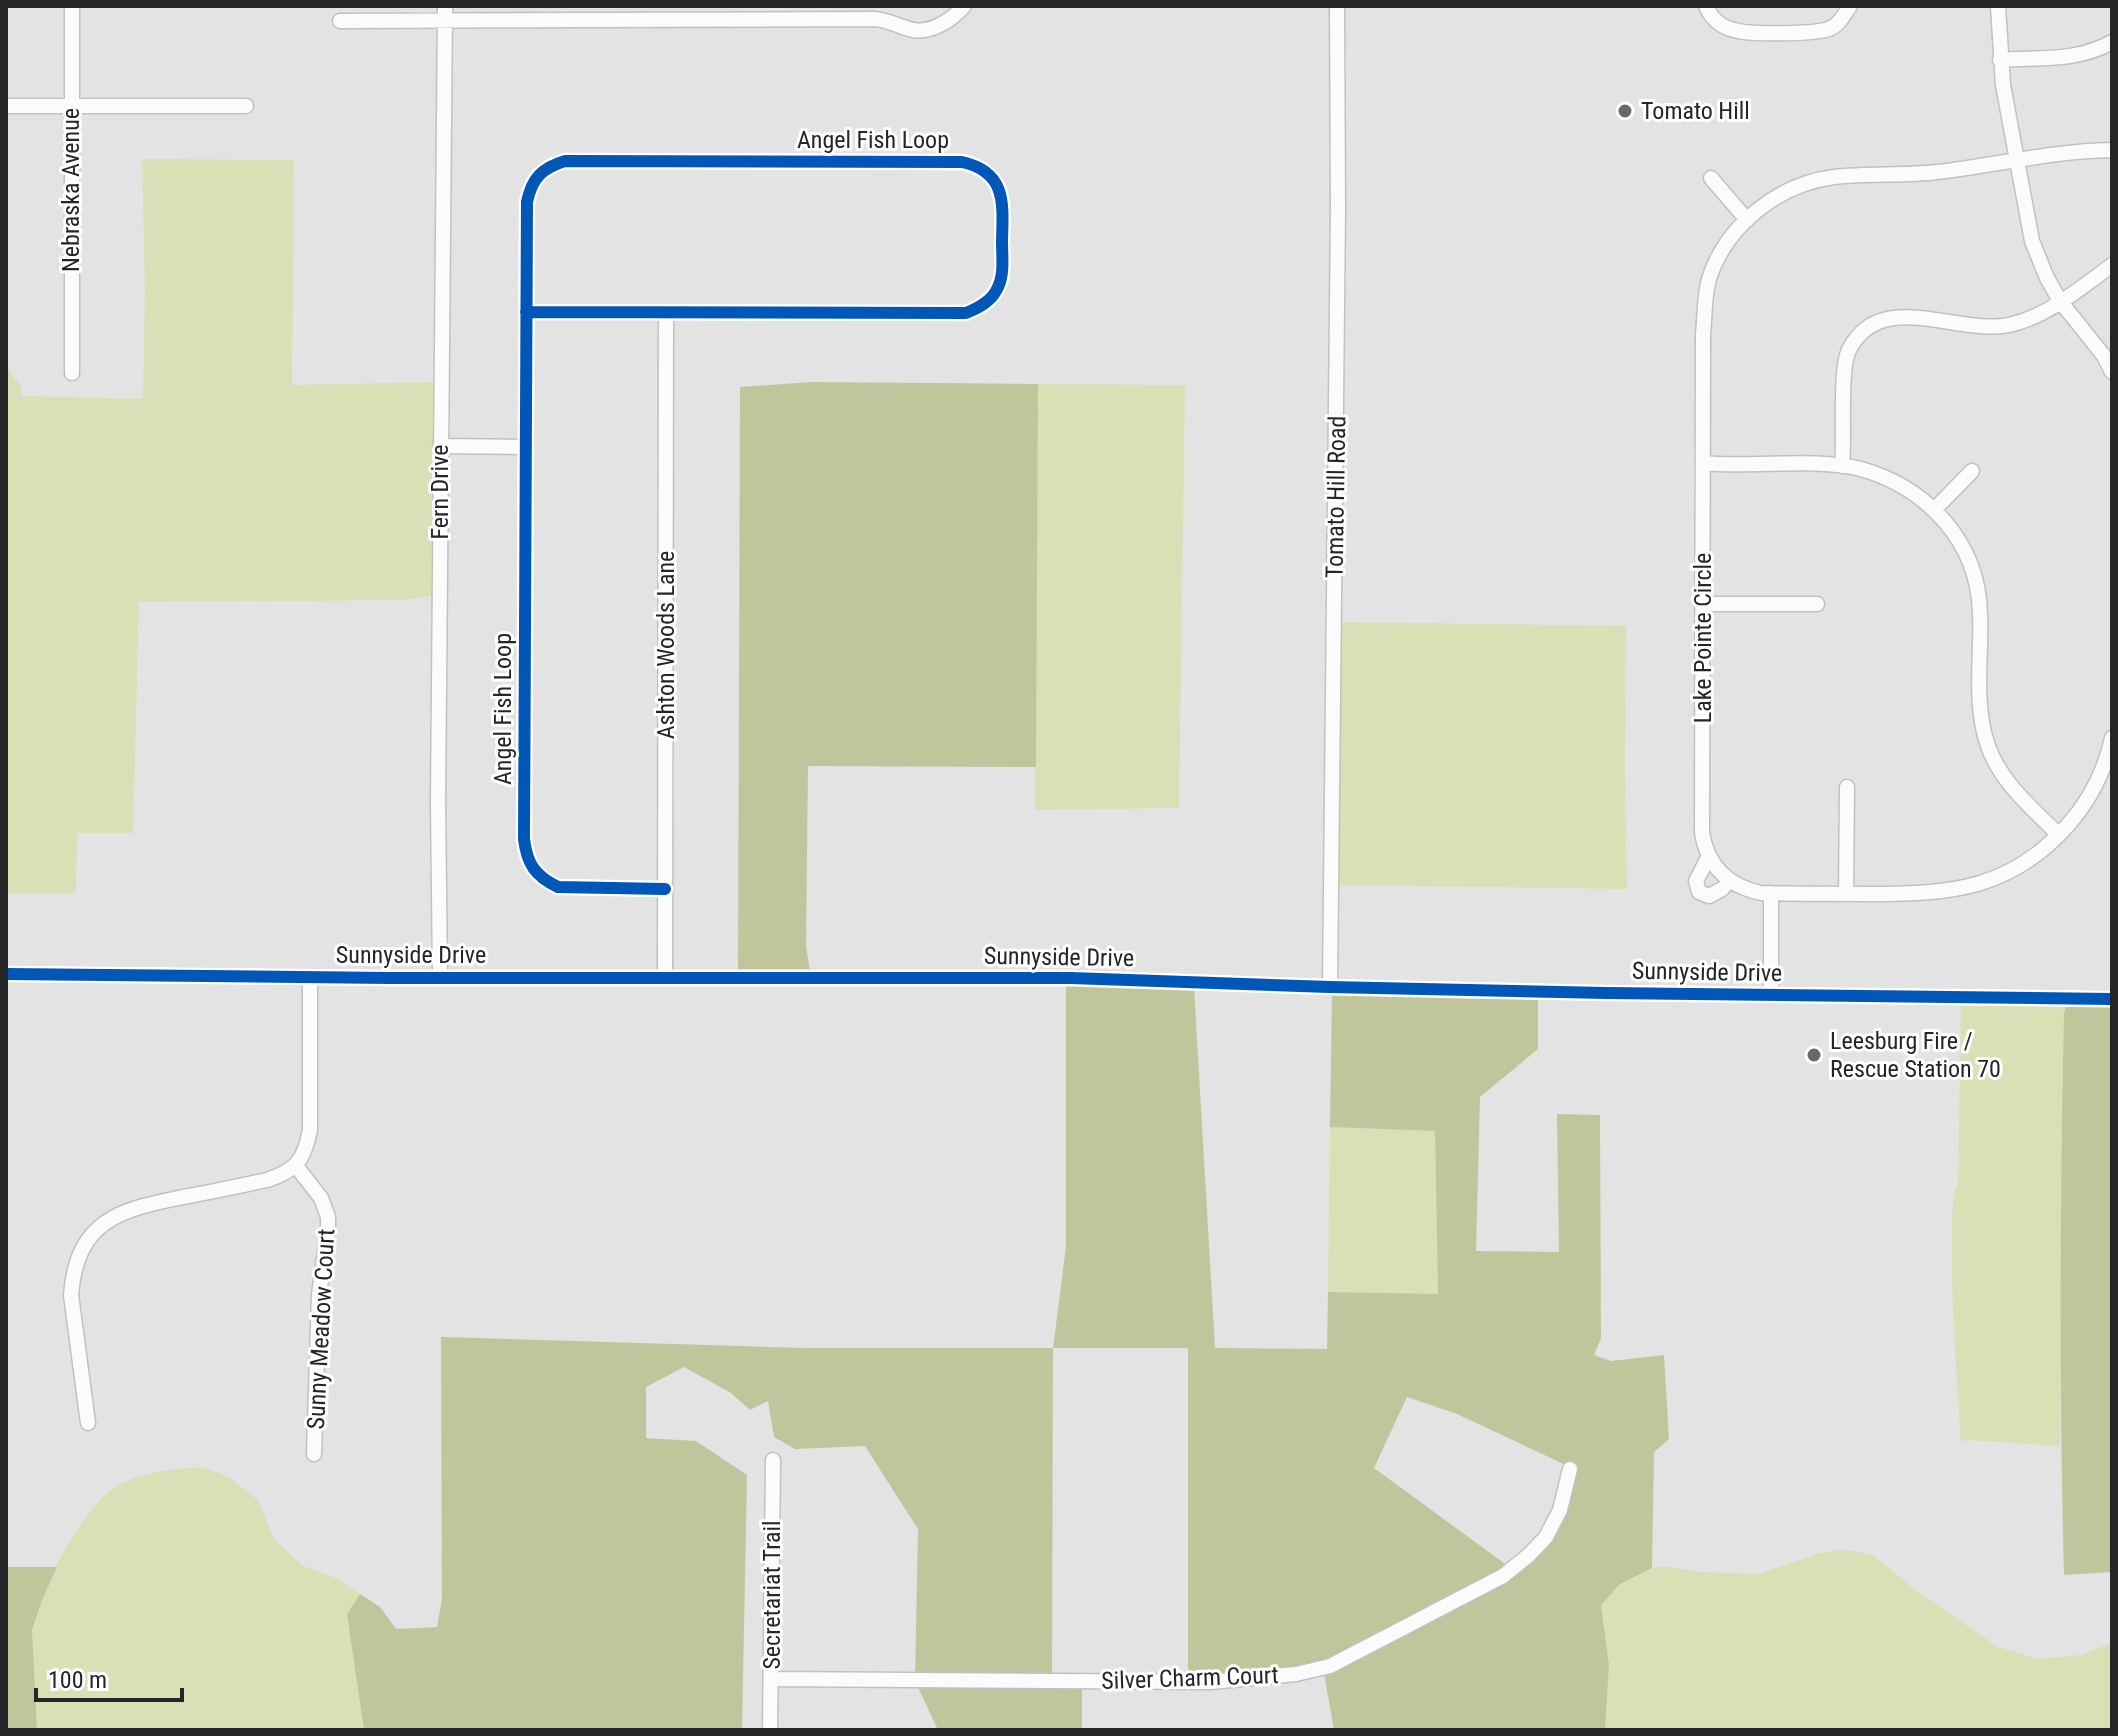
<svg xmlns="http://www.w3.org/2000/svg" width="2118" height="1736" font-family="'Roboto Condensed',sans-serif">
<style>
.green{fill:#dbdfb5}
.forest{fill:#c1c59b;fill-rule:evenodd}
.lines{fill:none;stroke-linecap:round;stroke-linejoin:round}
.minor-casing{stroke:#c0c1c2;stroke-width:17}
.minor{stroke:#fbfbfb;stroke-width:14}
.cycleway-casing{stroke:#fff;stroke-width:17}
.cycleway{stroke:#0057b8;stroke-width:12}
.poi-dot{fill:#676868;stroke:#fff;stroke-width:3}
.labels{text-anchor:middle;stroke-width:6;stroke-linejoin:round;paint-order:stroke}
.poi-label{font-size:24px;fill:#242526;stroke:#fff;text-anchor:start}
.street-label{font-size:24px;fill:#242526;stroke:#fff}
</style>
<rect width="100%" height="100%" fill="#e3e3e4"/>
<!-- green -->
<path class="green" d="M142,159L294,160L292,385L437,382L439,594L406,600L139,602L133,833H77L76,893L6,894V366L21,387L22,396L143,399L145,290Z
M1038,384L1185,385L1179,808L1035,810Z
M1340,622L1626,626L1625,768L1627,889L1334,885Z
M1961,1002L2067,1004L2064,1013L2060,1446L1967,1440L1961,1442C1959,1405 1943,1204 1958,1184Z
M1330,1127L1435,1131L1438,1295L1328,1292Z
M204,1467L230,1478L258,1500L273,1538L303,1566L336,1578L360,1594L347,1614L364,1730H37C36,1698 29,1664 32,1633C37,1593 82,1508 116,1487C142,1471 175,1469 204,1467Z
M1842,1549L1873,1555L1915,1590L1998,1647L2039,1659L2081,1655L2112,1643V1730H1605L1609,1665L1601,1605L1620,1584L1645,1569L1662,1566L1700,1572L1759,1574L1817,1554Z"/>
<!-- forest -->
<path class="forest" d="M811,382L1038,384L1036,767L808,766L806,945L810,972H738L740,387Z
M1066,984L1194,988L1215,1348L1327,1349L1328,1292L1438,1294L1435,1131L1330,1127L1332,993L1538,997V1049L1480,1097L1476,1251L1559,1252L1557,1114L1600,1115L1601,1338L1594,1355L1611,1361L1664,1355L1669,1439L1654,1452L1652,1568L1620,1584L1601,1605L1609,1665L1605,1730H1334L1323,1668L1188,1681V1348H1053L1052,1680H1082V1730H938L915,1681L918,1529L865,1446L795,1449L774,1437L768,1401L750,1410L731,1393L684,1367L646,1387V1438L696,1441L747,1475L742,1730H364L347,1614L360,1594L380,1607L396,1629L437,1627L442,1599L441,1337L805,1348H1053L1066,1247ZM1407,1397L1457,1414L1570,1467L1544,1539L1512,1569L1374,1468Z
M2067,1004L2112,1005V1572L2064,1575C2059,1388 2060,1200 2064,1013Z
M6,1567H57L42,1600L32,1630L37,1730H6Z"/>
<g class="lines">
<defs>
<path id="minor" d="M72,6V373
M1706,6C1711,18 1721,27 1734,30C1749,35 1814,34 1829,29C1839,25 1844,15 1850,6
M1998,6L2003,85L2032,241L2047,278L2060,301L2104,356L2112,372
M340,21L875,19C889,20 899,27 913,30C932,33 952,20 964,6
M2000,60C2040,57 2077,62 2112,42
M6,106H246
M2112,150C2053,151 1996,165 1937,172C1903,176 1869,173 1834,177C1779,184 1726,225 1709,279C1704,296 1705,316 1703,334L1702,832C1707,866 1728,886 1761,893C1798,894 1835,894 1872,894C1952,894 2011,889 2068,825C2089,801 2105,770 2112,738
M1711,178L1747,220
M526,312L966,313C978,308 990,302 996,291C1005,276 1002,258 1002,241C1003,204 1007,172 962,162L565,161C542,168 532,178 527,202L524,839C527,864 535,876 558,887L665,889
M440,446L526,447
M1703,463C1753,468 1814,457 1861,469C1927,488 1978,541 1980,613C1982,656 1973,704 1988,746C2001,783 2032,808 2059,835
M1842,466C1845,439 1839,370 1849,350C1881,286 1960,338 2013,324C2049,315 2082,287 2112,265
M1935,509L1972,471
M1703,604H1817
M1709,856L1696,881L1699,892L1709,896L1722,889L1729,881
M1846,894L1847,787
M6,974L389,978H1071L1330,987L1606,993L2112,999
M665,977L666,313
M440,978L438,801L445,6
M1330,987L1338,209L1337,6
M1771,995V893
M296,1166L321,1198L328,1217V1230L319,1294L314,1454
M88,1423L71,1295C77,1220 119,1210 183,1197C211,1192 239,1186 267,1180C297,1170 304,1160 310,1130V977
M772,1679L1211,1682L1296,1674L1330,1666L1503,1576L1529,1555L1546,1537L1560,1510L1570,1469
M770,1730L773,1460"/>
</defs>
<!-- minor casing -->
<use href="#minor" class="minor-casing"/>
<!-- minor -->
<use href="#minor" class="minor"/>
<defs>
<path id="cycleway" d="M526,312L966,313C978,308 990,302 996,291C1005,276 1002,258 1002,241C1003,204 1007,172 962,162L565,161C542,168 532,178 527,202L524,839C527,864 535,876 558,887L665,889
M6,974L389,978H1071L1330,987L1606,993L2112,999"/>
</defs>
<!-- cycleway casing -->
<use href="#cycleway" class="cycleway-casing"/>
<!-- cycleway -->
<use href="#cycleway" class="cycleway"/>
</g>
<!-- markers -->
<g class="poi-dot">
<circle cx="1625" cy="111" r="8"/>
<circle cx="1814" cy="1055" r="8"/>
</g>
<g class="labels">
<!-- poi labels -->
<g class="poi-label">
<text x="1641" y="119">Tomato Hill</text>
<text x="1830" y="1049">Leesburg Fire /<tspan x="1830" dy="28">Rescue Station 70</tspan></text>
</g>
<!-- street labels -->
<g class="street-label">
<text x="873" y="148">Angel Fish Loop</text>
<text transform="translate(71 190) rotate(-90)" y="8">Nebraska Avenue</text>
<text transform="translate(440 492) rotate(-90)" y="8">Fern Drive</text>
<text transform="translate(1336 497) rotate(-89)" y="8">Tomato Hill Road</text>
<text transform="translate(1703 638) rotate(-90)" y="8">Lake Pointe Circle</text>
<text transform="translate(666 645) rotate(-90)" y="8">Ashton Woods Lane</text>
<text transform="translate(503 709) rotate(-90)" y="8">Angel Fish Loop</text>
<text x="411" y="963">Sunnyside Drive</text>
<text transform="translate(1059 957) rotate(1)" y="8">Sunnyside Drive</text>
<text transform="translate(1707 972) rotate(1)" y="8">Sunnyside Drive</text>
<text transform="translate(321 1329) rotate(-87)" y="8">Sunny Meadow Court</text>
<text transform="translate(772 1595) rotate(-90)" y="8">Secretariat Trail</text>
<text transform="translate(1190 1678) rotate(-2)" y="8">Silver Charm Court</text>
</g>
</g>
<!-- border -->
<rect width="2118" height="1736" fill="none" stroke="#242526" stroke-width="16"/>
<!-- scale -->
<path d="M36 1688v12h146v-12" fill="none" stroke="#242526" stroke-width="4"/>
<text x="48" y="1688" font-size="24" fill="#242526" stroke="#ffffff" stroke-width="6" paint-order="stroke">100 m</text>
</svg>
